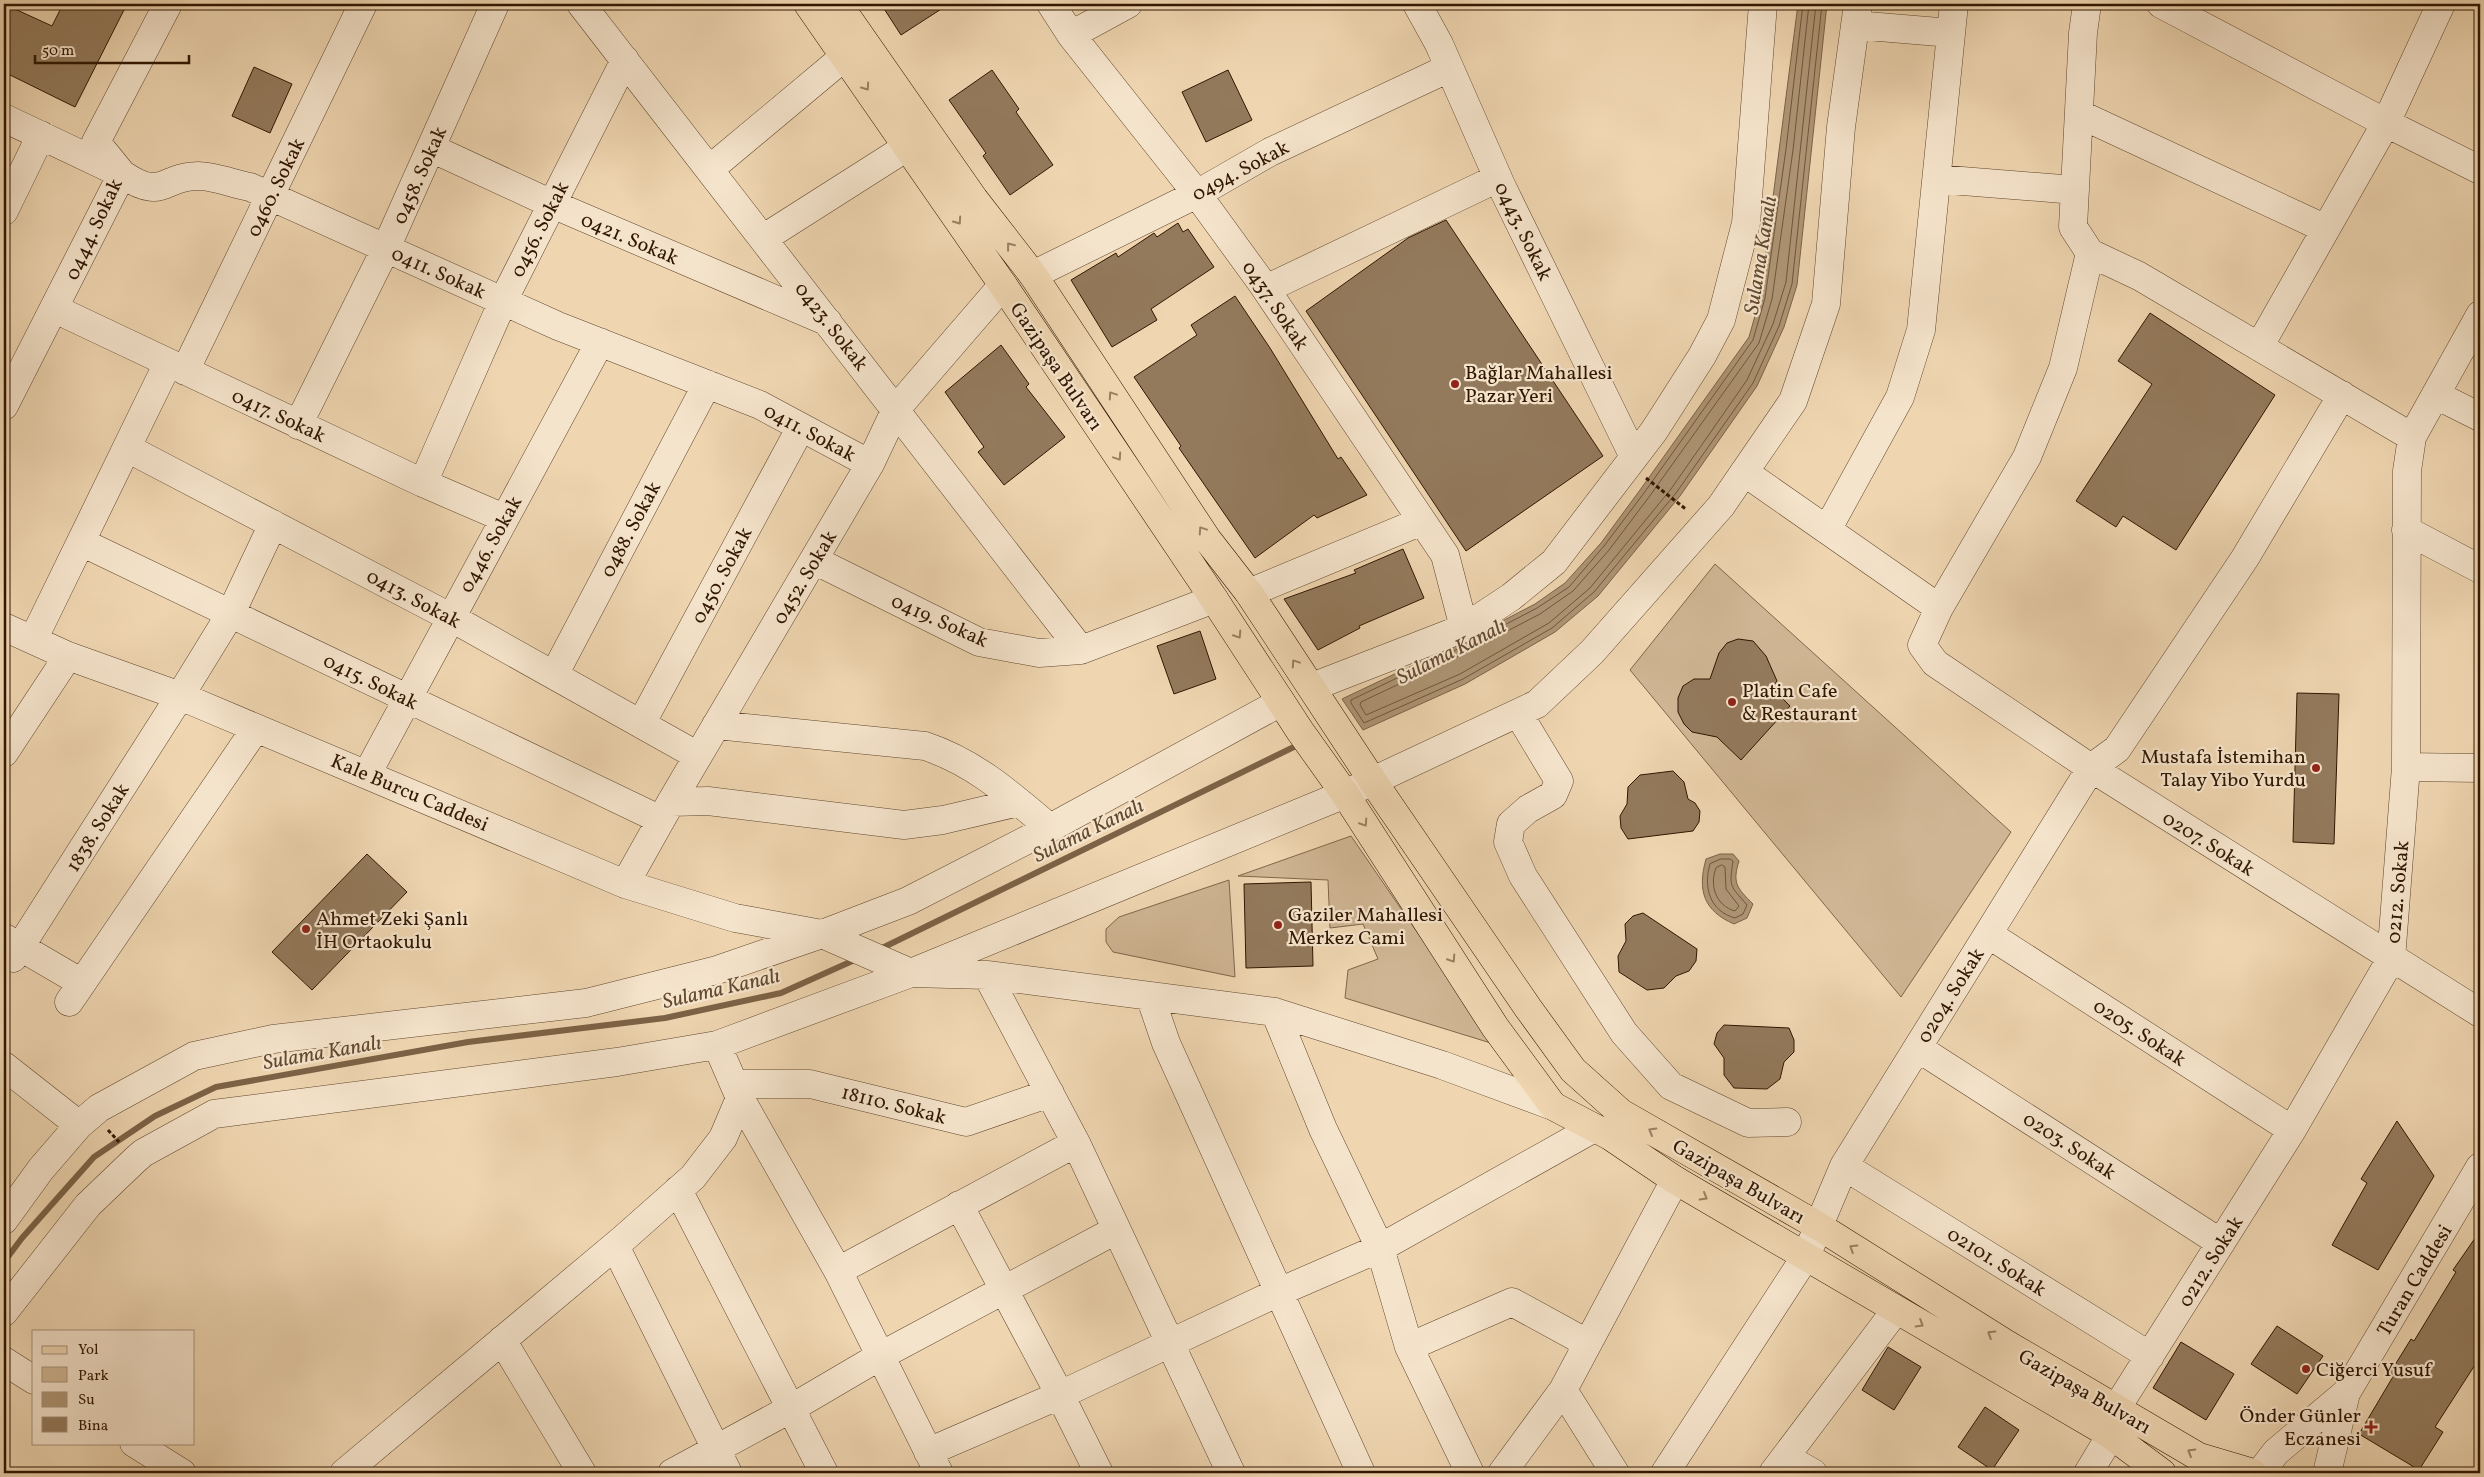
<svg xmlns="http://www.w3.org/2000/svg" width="2484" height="1477" font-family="Vollkorn,serif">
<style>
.green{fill:#cfb593;stroke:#80664a}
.water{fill:#ae9575;stroke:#7c6246}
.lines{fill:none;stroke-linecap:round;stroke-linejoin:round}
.shore{stroke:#6f563a;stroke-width:1}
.stream{stroke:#7c6246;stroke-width:6}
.building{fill:#937a5c;stroke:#301600}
.minor-casing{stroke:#60462c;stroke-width:29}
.major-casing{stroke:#301600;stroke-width:29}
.path{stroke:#301600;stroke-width:3;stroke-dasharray:4 2.5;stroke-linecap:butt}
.minor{stroke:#f5e4cc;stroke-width:28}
.major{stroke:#efd6b1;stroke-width:28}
.oneway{stroke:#998061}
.poi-dot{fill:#8f2418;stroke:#f5e4cc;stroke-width:2}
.labels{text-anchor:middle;stroke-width:4.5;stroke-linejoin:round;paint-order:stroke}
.street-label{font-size:20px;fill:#301600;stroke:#f5e4cc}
.poi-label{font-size:20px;fill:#301600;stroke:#f5e4cc;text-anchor:start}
.water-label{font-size:21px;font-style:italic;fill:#62492f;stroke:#f5e4cc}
</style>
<rect width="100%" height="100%" fill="#efd6b1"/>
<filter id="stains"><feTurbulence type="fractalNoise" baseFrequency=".004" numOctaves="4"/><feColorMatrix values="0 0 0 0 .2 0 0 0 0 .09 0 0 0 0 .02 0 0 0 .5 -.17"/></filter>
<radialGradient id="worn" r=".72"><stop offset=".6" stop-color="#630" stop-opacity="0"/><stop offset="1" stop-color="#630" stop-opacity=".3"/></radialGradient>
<!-- green -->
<path class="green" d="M1715,564L2011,832L1901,997L1630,670Z
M1351,836L1494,1044L1345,998L1348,970L1378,959L1363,924L1330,928L1328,880L1238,876Z
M1229,880L1235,977L1113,952L1106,942V929L1119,917Z"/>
<!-- water -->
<path class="water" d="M1798,4H1827L1797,285L1784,327L1757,386L1680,496L1598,596L1555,632L1465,684L1363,730L1342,699L1464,641L1535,604L1565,583L1601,543L1640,490L1749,337L1760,298Z
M1720,854H1733L1739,861C1732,883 1737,888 1753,904L1747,918L1734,924C1704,911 1697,891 1706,859Z"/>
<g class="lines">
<!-- shore -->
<path class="shore" d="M1803,4L1786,149L1765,298L1753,340L1644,493L1604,546L1569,587L1537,608L1466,645L1351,700V703L1364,723L1463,679L1552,628L1594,592L1676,493L1753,383L1779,326L1792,284L1822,4
M1809,4L1793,150L1772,299L1759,343L1649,497L1609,550L1573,591L1540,614L1469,651L1361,702L1360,705L1366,715L1460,674L1549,623L1590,588L1671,489L1747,380L1773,324L1786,282L1816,4
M1721,859H1730L1733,861C1729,888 1730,885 1747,905L1743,914L1735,918C1710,911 1703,888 1710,864Z
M1722,865L1725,867L1726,889L1739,906L1735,911C1716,906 1709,885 1716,868Z"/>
<!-- stream -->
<path class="stream" d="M878,950L1302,743
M4,1262L22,1238L94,1157L155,1116L216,1087L468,1042L665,1018L781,993L859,958"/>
</g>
<!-- building -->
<path class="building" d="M4,4L52,26L63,4H127L75,107L4,72Z
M881,4H949L901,35Z
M254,67L292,84L270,133L232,116Z
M992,70L1019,109L1016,112L1053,165L1010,195L983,156L986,153L949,100Z
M1228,70L1252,120L1206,142L1182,92Z
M1446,220L1603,456L1466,551L1306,311L1408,238Z
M1178,223L1183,232L1188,229L1214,267L1151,309L1157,320L1112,347L1071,280L1116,253L1118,257L1154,233L1157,237Z
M1235,296L1270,348L1338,459L1341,457L1367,495L1317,518L1314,515L1255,558L1179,448L1181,446L1134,377L1197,335L1191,325Z
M2150,313L2275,395L2176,550L2123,516L2116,527L2076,501L2152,384L2118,361Z
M1001,345L1029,384L1026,387L1065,437L1004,485L978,452L984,447L945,392Z
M1403,549L1424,598L1359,626L1360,628L1318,650L1284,599L1356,573L1354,570Z
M1200,631L1216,679L1174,694L1157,646Z
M1738,639L1753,641L1766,656L1777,681L1772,688L1790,706L1741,760L1717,737L1692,732L1684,724L1678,712V698L1683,686L1694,679H1710L1719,653L1727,643Z
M2297,693L2339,694L2334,844L2293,842Z
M1673,771L1684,782L1688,799L1695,803L1700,811L1699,822L1693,831L1628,839L1621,828L1620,816L1627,804L1628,787L1640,775Z
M367,854L407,892L312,990L272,952Z
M1311,882L1313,966L1246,968L1244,884Z
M1643,913L1697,949L1696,961L1689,971L1676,976L1664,988L1647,990L1619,972L1618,956L1626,941L1625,924L1633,916Z
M1724,1025L1789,1028L1794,1040V1052L1784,1062L1780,1079L1767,1089L1734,1088L1724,1075V1058L1714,1044L1717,1033Z
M2397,1121L2434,1176L2378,1270L2332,1245L2367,1183L2361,1179Z
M2480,1231V1357L2435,1427L2443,1432L2419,1470L2359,1434L2394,1375L2390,1373L2411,1339L2414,1341L2456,1272L2453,1270Z
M2277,1326L2323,1356L2297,1394L2251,1364Z
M2181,1342L2234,1374L2206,1420L2153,1388Z
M1888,1347L1921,1367L1894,1410L1862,1390Z
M1985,1407L2019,1430L1992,1470L1958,1447Z"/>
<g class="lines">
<defs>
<path id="minor" d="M581,4L1081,650
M1051,4L1071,35L1197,194L1261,282L1445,555L1464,628
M1417,4L1439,44L1501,185L1634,457
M2087,4L2083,33L2073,227L2090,253L2063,368L2027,457L1939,608L1922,645L1935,663L2091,768L2480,1013
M2161,4L2386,123L2480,170
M1855,25L1951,33
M1071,35L1128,4
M2079,114L2326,229
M4,118L122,174C163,202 162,176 198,176C214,176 234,184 250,187L558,326L760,405L870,464
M431,148L552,204L828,322
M710,169L844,57
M1937,179L2075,190
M4,211L41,135
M764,238L907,147
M2090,253L2139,276L2412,437
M1033,275L1197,194L1270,152L1449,68
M1266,289L1498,178
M55,309L423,483L504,518
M2259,347L2386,123L2441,4
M185,371L363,4
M2436,395L2480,417
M4,406L122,174L96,142L168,4
M298,425L386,248L495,4
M127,448L450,617L698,756
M1744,472L1939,608
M423,483L503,301L625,60
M1827,530L1900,397L1921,330L1954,4
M2406,530L2480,569
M81,542L661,820
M814,560L979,642L1039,653L1081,650L1214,599
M1249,593L1422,521
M4,627L68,656L180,696L625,884L735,918L822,934L911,973L987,975L1275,1012L1442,1065L1553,1106
M33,640L168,363
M554,675L707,384
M1312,687L1464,628L1511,597L1554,562L1654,431L1702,356L1721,320L1746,223L1763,4
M1518,713L1559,781L1553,795L1528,809L1511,824L1508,842L1523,876L1624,1033L1671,1086L1748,1123L1787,1122
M641,724L801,427
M716,725L925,746C974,762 1011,795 1050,828
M4,753L68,656
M2406,767L2480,768
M367,774L600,342
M671,802L708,801L904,825L943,820L1019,802
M625,884L671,802L870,464L896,409L1003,285
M1988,934L2292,1130
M5,938L82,983
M13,958L180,696L231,613L273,524
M987,975L1076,1143L1231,1473
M1150,996L1166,1043L1361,1473
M69,1002L256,728
M1275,1012L1323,1129L1380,1248L1409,1347L1470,1473
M717,1045L740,1098L838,1271L939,1473
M1918,1048L2221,1243
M4,1066L79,1125
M734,1084H810L966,1122L1050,1093
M1844,1166L2150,1356
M678,1190L824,1473
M959,1205L1060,1395L1099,1473
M4,1220L41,1169L79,1125L99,1108L194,1056L273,1039L586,1003L717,970L822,934L908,901L1050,828L1281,702
M615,1246L728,1473
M838,1271L1076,1143
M4,1312L88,1205L135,1160L143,1153L214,1114L617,1062L717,1045L911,973L1345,794L1537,704L1592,652L1721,506L1793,401L1826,304L1841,127L1858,4
M502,1340L582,1473
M1409,1347L1512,1302L1587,1343
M4,1361L34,1380
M1563,1390L1615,1473
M2116,1409L2292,1130L2391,959L2406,767L2407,471L2412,437L2480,315
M134,1443L182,1473
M928,1452L1060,1395L1279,1292L1380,1248L1594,1128
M1785,1457L1813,1473
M344,1473L623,1239L693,1177L723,1138L740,1098
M672,1473L790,1409L882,1355L1116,1230
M1502,1473L1563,1390L1675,1180
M1665,1473L1806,1256L1844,1166L2091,768L2117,749L2245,558L2342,395
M1773,1473L1896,1310
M2088,1473L2111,1435
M2260,1473L2276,1452L2346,1393
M2327,1473L2346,1393L2480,1167"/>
<path id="major" d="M808,4L1003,285L1214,599L1300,731L1345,794L1495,1027L1553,1106L1610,1136L1675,1180L2111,1435L2162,1473
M838,4L974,199L1033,275L1207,539L1249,593L1372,780L1528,1008L1573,1070L1621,1113L1820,1227L2008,1345L2199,1457L2253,1473"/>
</defs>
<!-- minor casing -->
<use href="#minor" class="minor-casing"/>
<!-- major casing -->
<use href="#major" class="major-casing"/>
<!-- path -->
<path class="path" d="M1646,478L1687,510
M108,1130L119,1142"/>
<!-- minor -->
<use href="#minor" class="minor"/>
<!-- major -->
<use href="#major" class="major"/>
</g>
<!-- one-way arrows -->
<defs><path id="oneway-chevron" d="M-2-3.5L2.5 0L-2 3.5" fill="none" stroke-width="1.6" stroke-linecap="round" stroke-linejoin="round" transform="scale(1.25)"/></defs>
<g class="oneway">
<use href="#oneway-chevron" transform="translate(866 87) rotate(55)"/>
<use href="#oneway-chevron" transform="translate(958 221) rotate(55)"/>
<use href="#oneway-chevron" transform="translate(1010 246) rotate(-128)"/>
<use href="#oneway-chevron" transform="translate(1112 395) rotate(-124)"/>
<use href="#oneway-chevron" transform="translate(1118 457) rotate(56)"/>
<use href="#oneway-chevron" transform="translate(1202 530) rotate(-124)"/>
<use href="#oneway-chevron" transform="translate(1238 635) rotate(57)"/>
<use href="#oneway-chevron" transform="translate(1295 663) rotate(-124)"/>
<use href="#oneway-chevron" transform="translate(1364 823) rotate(57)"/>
<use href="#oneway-chevron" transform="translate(1452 959) rotate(57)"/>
<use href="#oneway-chevron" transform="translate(1652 1131) rotate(-150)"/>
<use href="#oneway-chevron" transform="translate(1704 1197) rotate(30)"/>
<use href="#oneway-chevron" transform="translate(1853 1248) rotate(-148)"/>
<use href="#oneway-chevron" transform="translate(1920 1324) rotate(31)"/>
<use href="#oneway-chevron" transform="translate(1991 1334) rotate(-148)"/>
<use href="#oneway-chevron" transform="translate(2191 1452) rotate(-150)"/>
</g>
<!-- markers -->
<g class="poi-dot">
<circle cx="1455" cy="384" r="5"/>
<circle cx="1732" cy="702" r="5"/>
<circle cx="2316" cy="768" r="5"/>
<circle cx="1278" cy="925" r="5"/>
<circle cx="306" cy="929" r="5"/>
<circle cx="2306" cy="1369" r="5"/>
<path d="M2368.5 1419.5h5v5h5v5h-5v5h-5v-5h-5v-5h5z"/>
</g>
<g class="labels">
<!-- street labels -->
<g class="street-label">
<text transform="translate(1240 170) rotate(-28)" y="7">0494. Sokak</text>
<text transform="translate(419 175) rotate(-66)" y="7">0458. Sokak</text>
<text transform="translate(275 187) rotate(-64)" y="7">0460. Sokak</text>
<text transform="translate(93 229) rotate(-65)" y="7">0444. Sokak</text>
<text transform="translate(539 229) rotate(-63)" y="7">0456. Sokak</text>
<text transform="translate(1524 231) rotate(64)" y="7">0443. Sokak</text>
<text transform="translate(630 238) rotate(23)" y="7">0421. Sokak</text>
<text transform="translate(439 272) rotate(24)" y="7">0411. Sokak</text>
<text transform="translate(1276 305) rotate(56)" y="7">0437. Sokak</text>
<text transform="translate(832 326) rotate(52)" y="7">0423. Sokak</text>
<text transform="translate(1057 366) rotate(56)" y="7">Gazipaşa Bulvarı</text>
<text transform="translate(279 415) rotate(25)" y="7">0417. Sokak</text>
<text transform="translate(810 432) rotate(28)" y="7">0411. Sokak</text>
<text transform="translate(630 529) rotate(-62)" y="7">0488. Sokak</text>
<text transform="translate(490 544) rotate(-61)" y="7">0446. Sokak</text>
<text transform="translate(721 575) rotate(-62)" y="7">0450. Sokak</text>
<text transform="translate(804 577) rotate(-59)" y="7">0452. Sokak</text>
<text transform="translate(414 598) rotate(28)" y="7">0413. Sokak</text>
<text transform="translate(940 620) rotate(24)" y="7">0419. Sokak</text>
<text transform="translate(371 681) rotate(26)" y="7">0415. Sokak</text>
<text transform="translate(410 792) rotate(23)" y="7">Kale Burcu Caddesi</text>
<text transform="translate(97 827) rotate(-58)" y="7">1838. Sokak</text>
<text transform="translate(2209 843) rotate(32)" y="7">0207. Sokak</text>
<text transform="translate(2397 892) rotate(-85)" y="7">0212. Sokak</text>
<text transform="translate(1950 995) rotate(-58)" y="7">0204. Sokak</text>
<text transform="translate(2140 1032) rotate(33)" y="7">0205. Sokak</text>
<text transform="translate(894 1104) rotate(14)" y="7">18110. Sokak</text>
<text transform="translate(2070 1145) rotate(33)" y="7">0203. Sokak</text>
<text transform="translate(1739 1181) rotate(30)" y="7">Gazipaşa Bulvarı</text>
<text transform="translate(1997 1261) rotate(32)" y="7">02101. Sokak</text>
<text transform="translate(2210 1261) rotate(-58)" y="7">0212. Sokak</text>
<text transform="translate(2414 1280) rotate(-59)" y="7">Turan Caddesi</text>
<text transform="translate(2085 1391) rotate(30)" y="7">Gazipaşa Bulvarı</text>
</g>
<!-- poi labels -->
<g class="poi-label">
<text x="1465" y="379">Bağlar Mahallesi<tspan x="1465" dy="23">Pazar Yeri</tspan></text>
<text x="1742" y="697">Platin Cafe<tspan x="1742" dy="23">&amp; Restaurant</tspan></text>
<text x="2306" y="763" text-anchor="end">Mustafa İstemihan<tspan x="2306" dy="23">Talay Yibo Yurdu</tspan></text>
<text x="1288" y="921">Gaziler Mahallesi<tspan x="1288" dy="23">Merkez Cami</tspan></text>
<text x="316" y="925">Ahmet Zeki Şanlı<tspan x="316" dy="23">İH Ortaokulu</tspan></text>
<text x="2316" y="1376">Ciğerci Yusuf</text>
<text x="2361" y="1422" text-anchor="end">Önder Günler<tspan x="2361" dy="23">Eczanesi</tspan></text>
</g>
<!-- water labels -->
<g class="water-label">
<text transform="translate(1760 255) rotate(-81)" y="7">Sulama Kanalı</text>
<text transform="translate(1451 651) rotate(-27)" y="7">Sulama Kanalı</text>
<text transform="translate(1088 830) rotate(-26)" y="7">Sulama Kanalı</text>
<text transform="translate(721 988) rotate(-13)" y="7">Sulama Kanalı</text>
<text transform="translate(322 1052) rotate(-10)" y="7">Sulama Kanalı</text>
</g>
</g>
<!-- margin -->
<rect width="2484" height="1477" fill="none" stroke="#efd6b1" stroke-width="20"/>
<rect x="5" y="5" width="2474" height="1467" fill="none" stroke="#301600" stroke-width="2.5"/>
<rect x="10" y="10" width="2464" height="1457" fill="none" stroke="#301600"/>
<!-- legend -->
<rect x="32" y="1330" width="162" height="115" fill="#f5e4cc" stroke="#a6927a"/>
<rect x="42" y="1346" width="25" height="8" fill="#efd6b1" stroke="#a6927a"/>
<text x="78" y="1354" font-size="15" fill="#301600">Yol</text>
<rect x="42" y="1367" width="25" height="15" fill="#cfb593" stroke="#a6927a"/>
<text x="78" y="1380" font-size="15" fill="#301600">Park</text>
<rect x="42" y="1392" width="25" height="15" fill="#ae9575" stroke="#a6927a"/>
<text x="78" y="1404" font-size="15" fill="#301600">Su</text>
<rect x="42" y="1417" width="25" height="15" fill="#937a5c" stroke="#a6927a"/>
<text x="78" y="1430" font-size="15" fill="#301600">Bina</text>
<!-- scale -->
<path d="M35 55v8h154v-8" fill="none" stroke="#301600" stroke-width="2.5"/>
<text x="42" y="55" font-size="15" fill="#301600" stroke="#f5e4cc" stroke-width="4" paint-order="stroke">50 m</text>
<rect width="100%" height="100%" filter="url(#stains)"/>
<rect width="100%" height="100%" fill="url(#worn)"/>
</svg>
